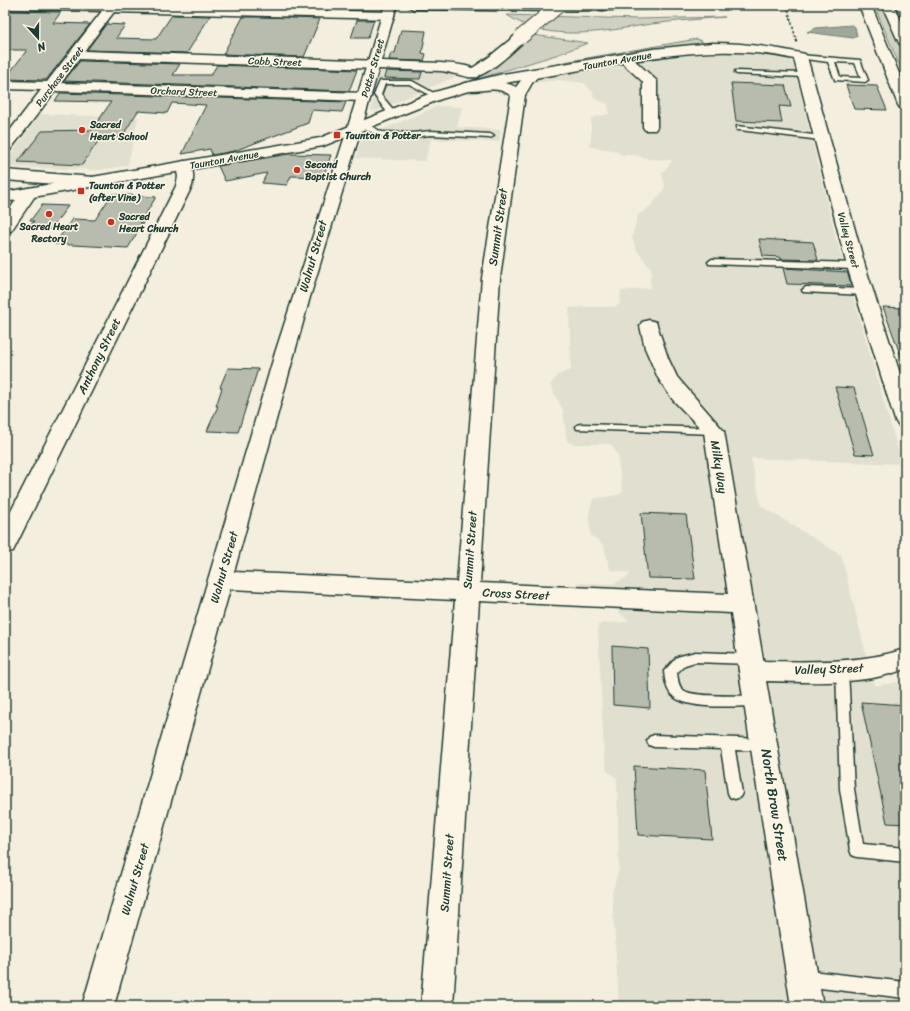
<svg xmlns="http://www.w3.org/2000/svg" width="910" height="1011" font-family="Sriracha,sans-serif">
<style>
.built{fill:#e1dfd0}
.green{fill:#d0d1c2;stroke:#78877b}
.water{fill:#a0a89b;stroke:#6c7d72}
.building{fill:#b8bcae;stroke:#1f3d34}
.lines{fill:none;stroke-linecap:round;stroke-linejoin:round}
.service-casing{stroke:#1f3d34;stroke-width:3}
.minor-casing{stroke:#1f3d34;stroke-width:3}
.tertiary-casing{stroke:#1f3d34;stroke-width:3}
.secondary-casing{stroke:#1f3d34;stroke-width:3}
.trunk-casing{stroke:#1f3d34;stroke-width:3}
.motorway-casing{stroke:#1f3d34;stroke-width:3}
.path{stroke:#1f3d34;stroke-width:1.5;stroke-dasharray:2.5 2;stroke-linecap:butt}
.service{fill:#fcf5e5;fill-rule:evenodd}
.minor{fill:#fcf5e5;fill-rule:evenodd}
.tertiary{fill:#fcf5e5;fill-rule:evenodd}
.secondary{fill:#fcf5e5;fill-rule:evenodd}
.trunk{fill:#fcf5e5;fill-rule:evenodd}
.motorway{fill:#fcf5e5;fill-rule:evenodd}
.motorway-bridge-casing{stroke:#1f3d34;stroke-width:16;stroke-linecap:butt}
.motorway-bridge{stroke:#fcf5e5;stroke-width:14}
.poi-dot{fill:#c8321e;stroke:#fcf5e5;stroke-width:1.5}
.labels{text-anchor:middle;stroke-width:3;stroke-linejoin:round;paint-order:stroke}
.far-street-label{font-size:10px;fill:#1f3d34;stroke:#fcf5e5}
.far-poi-label{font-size:10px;font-weight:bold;fill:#1f3d34;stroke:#fcf5e5;text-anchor:start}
.street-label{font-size:12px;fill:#1f3d34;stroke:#fcf5e5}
.near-street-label{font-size:14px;fill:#1f3d34;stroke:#fcf5e5}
</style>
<rect width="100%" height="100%" fill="#f3eede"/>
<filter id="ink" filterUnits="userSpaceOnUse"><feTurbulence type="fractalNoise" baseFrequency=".025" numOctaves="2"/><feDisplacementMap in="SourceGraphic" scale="8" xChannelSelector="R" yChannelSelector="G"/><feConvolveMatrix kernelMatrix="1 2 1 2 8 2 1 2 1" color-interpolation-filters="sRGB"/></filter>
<g filter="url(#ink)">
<!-- built -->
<path class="built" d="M731,51L774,53L787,58L793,63L836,238L902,464L751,458L761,506L841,555L874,686L905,681V1006H619L612,892L619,869L617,778L607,771L604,754L598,625L604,623L627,622L628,620L616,610L606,608L565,607L563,604L580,592L576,583L613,584L628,577L630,573L610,570L604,546L597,539L591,536L590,528L589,514L593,499L618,495L623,492L618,462L619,457L611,444H572L567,441L563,410L550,385L558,375L571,370L569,308L581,307H614L620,304L621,291L651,288L650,279L652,270L636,249L632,237L638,215L650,207L663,191L665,186L662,173L673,160L649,159L634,155H623L613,150L591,147L589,144L591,141V118L609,114L608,104L597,100L592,95L594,93L584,83L559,80L533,83L542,78L676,54Z
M382,69L440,71L459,75L376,111L371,110Z
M438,106L462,107L457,127L501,130L499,142L431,139L425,161L356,158L362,138Z
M40,114L138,118L128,165L100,170L5,167V162Z"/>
<!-- green -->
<path class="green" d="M874,5H882L905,58V78Z
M507,15L638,19L725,17C700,19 675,21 651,24C604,31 549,44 507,15Z
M533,35L588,43L556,55L471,81L506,58Z
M697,39L708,45L546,68L564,62Z"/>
<!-- water -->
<path class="water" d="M852,25L855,27L857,36L853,38L807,32L816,28Z"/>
<!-- building -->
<path class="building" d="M9,11L61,12L53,23L90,24L46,80L5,79L27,50H5V15Z
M172,15L210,16L187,53L87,50L106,24L125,25L116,38L156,39Z
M243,17H265L320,19L304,57L223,54Z
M357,20H374L368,38H351Z
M401,30L426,31L422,53L426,54L424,61L389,60L391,53H395Z
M80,61L180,64L173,75H211L217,65L357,70L349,91L64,81Z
M386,71L422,72L420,79L384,78Z
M731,83L785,85L791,107L779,106L782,123L736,121Z
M846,85L877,86L887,110L854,109Z
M60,93L346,102L342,112L312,110L308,123L234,151L212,155L210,149L182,154L206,105L172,103L167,113L138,111L121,138L101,137L82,165L18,162L42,131L92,130L111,102L55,101Z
M289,154L331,155L323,177L291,176L287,185L262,183L267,173L225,181L218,166Z
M112,194L156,197L140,223H143L128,248L55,244L72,219L95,220Z
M42,205L68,206L51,229L29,228L34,221H30Z
M759,239L813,242L818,260L781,259L780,257L763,256Z
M783,268L847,272L852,286L787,284Z
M883,307L905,308V362H903Z
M228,368L258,369L238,432L207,431L218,406H216L222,388L220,387Z
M835,387L854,388L874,455L855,454Z
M641,513L686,515L695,579L648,578Z
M612,646L648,649L650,708L613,705Z
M861,702L905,705V824L887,823Z
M634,766L705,770L712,839L638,835Z"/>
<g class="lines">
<defs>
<path id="service" d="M800,55L860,60L868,80L865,82L835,80L828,62L798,58V56ZM835,62L855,63L861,78L840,77Z
M735,71L805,73L808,75L805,77L737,74L735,73Z
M380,81H412L439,96L434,97L409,84H385L381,95L397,114L390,116L374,95Z
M361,124H367L382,132L412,133L431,131L490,134L494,136L490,138L431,135L412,137L381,136L361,128Z
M737,126L822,136L826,138L822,140L812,139L740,130H737Z
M712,259L856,263L860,266L856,269L709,264L708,262Z
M806,287L864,289L868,292L864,295L803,292L802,290Z
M581,424L714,428L719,431L714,434L577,429L576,427L577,425Z
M695,652L750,654L754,655L756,659L754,663L750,664L695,662L685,665L677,673C678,678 678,686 683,690C693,698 742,695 757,696L762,697L763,701L762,705L757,706C736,706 690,710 674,697C666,691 665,680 664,671L677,657Z
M842,665L846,666L848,670L854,789L863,844L905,848V862L857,857L852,855L850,850L840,789L836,670L838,666Z
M654,735L765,739L770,741L772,745L770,749L765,751L735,750L742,793L740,797L735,799L730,797L728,793L721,749L654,747L649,745L647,741L649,737Z
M803,970L905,982V998L803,986L797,984L795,978L797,972Z"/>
<path id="minor" d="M5,5H131L388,12L394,16L392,19L114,12L84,51L441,63C452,64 473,64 480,74L478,77C469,79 451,72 441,71L79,59L61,83L364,93L369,94L371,97L369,100L364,101L55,91L10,150L5,151V137L41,90L5,89V81L47,82L102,11L5,9Z
M882,5H894L905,29V47L899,43Z
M625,55L630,56L657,81V127L655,130H645L643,127V82L618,59Z
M533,70L538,71L540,74L532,83L525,95L500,278L480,583L728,594L704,432L673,400L658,378L645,348L640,326L642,322L649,320L656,322L668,358L677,377L724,431L765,671L761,678L752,681L743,678L739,671L731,613L479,601L453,1006H421L455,600L230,589L114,1006H82L275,353L347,130L349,127H359L361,130L310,297L234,572L457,582L482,278L511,96C496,83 479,94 462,90L460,87L462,84C480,80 499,79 516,87L528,71Z
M184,161L189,163C194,170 194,178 192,186L16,545L13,551L5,553V523L176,186L178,177L176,166L179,163Z
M5,170L93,177L98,179L101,182L98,185L93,187L5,180Z
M29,188L35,190L37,193L11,231L5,233V216L23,190Z"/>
<path id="tertiary" d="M385,5H397L361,130L359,133H349L347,130Z
M712,43C744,43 774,47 805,54L807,57L865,266L905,389V427L898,425L895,420L847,266L794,59C720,42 648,58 575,71C539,78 503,82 467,91L462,90L460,87L462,84L503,74L653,49Z
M905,649V669C861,686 812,682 766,681L823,1006H791L739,671L743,664L752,661C803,661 856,665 905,649Z"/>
<path id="secondary" d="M859,5H871L905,88V109L900,108L898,105Z"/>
<path id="trunk" d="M467,83L472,84L474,87L472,90L441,99L323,146L5,202V192L320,138L431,93Z"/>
<path id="motorway" d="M407,5H665L659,9L545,11L413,9Z
M521,33L527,37L525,40C514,50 484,81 468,77L466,74L468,71L489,57L517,34Z"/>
</defs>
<!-- service casing -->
<use href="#service" class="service-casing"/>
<!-- minor casing -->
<use href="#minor" class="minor-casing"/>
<!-- tertiary casing -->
<use href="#tertiary" class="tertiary-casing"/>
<!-- secondary casing -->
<use href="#secondary" class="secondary-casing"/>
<!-- trunk casing -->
<use href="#trunk" class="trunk-casing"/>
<!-- motorway casing -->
<use href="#motorway" class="motorway-casing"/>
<!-- path -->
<path class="path" d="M787,5L797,43"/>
<!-- service -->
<use href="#service" class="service"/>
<!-- minor -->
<use href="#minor" class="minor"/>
<!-- tertiary -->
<use href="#tertiary" class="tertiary"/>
<!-- secondary -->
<use href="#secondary" class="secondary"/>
<!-- trunk -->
<use href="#trunk" class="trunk"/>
<!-- motorway -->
<use href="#motorway" class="motorway"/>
<defs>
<path id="motorway-bridge" d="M521,37L559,5"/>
</defs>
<!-- motorway-bridge casing -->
<use href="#motorway-bridge" class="motorway-bridge-casing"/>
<!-- motorway-bridge -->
<use href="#motorway-bridge" class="motorway-bridge"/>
</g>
</g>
<!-- markers -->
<g class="poi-dot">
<circle cx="82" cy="130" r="4"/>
<rect x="333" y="131" width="8" height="8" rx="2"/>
<circle cx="297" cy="170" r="4"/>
<rect x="77" y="187" width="8" height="8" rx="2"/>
<circle cx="49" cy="214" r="4"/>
<circle cx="111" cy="222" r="4"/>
</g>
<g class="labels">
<!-- far-street labels -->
<g class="far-street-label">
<text transform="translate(617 60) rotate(-10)" y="4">Taunton Avenue</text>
<text transform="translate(275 61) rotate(2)" y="4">Cobb Street</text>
<text transform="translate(372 68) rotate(-74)" y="4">Potter Street</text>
<text transform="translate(59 76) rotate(-53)" y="4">Purchase Street</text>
<text transform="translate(184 91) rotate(2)" y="4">Orchard Street</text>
<text transform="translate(224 159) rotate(-10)" y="4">Taunton Avenue</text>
<text transform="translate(849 240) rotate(75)" y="4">Valley Street</text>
</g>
<!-- far-poi labels -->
<g class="far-poi-label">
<text x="90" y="128">Sacred<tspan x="90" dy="12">Heart School</tspan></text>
<text x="345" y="139">Taunton &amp; Potter</text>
<text x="305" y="168">Second<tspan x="305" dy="12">Baptist Church</tspan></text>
<text x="89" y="189">Taunton &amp; Potter<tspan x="89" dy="12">(after Vine)</tspan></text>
<text x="119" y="220">Sacred<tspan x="119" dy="12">Heart Church</tspan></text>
<text x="49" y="230" text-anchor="middle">Sacred Heart<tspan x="49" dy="12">Rectory</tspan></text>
</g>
<!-- street labels -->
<g class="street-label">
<text transform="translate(498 227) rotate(-82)" y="4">Summit Street</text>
<text transform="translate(313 256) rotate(-74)" y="4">Walnut Street</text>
<text transform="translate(99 356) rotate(-64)" y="4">Anthony Street</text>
<text transform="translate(719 467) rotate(81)" y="4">Milky Way</text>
<text transform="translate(470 550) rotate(-86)" y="4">Summit Street</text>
<text transform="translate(224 567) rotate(-74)" y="4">Walnut Street</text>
<text transform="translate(516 594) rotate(3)" y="4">Cross Street</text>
<text transform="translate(829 669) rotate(-2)" y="4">Valley Street</text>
<text transform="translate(447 873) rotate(-86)" y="4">Summit Street</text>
<text transform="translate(135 879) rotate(-74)" y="4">Walnut Street</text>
</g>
<!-- near-street labels -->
<g class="near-street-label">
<text transform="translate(775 805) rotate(81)" y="5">North Brow Street</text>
</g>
</g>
<!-- margin -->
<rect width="910" height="1011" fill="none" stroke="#fcf5e5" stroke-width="20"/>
<rect x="10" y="10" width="890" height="991" fill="none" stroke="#1f3d34" stroke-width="1.5" filter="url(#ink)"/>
<!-- north arrow -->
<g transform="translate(38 38) rotate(159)" stroke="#fcf5e5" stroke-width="3" paint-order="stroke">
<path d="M0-3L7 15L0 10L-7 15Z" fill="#1f3d34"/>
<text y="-6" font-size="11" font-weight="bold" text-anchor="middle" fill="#1f3d34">N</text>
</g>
</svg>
